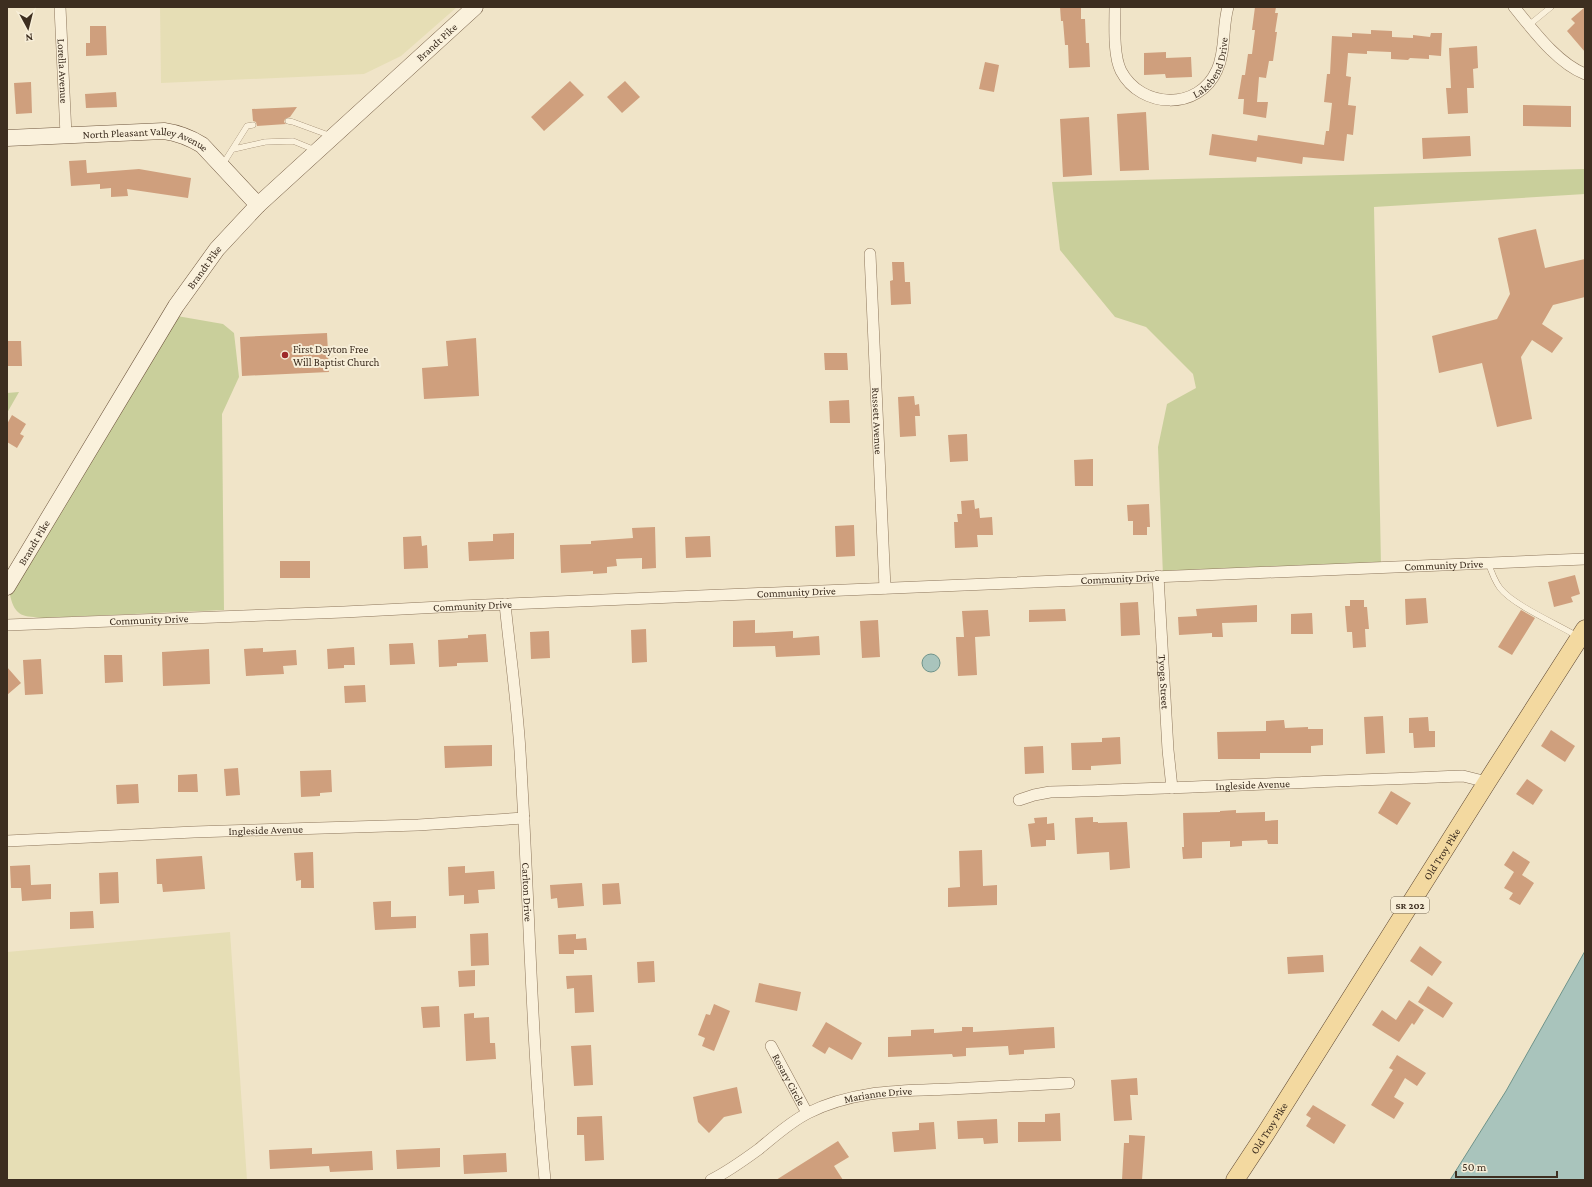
<svg xmlns="http://www.w3.org/2000/svg" width="1592" height="1187" font-family="'Crimson Pro',serif">
<style>
.farmland{fill:#e6deb5}
.green{fill:#c9cf9b}
.water{fill:#a9c4bc;stroke:#6f938a}
.building{fill:#cf9f7d}
.lines{fill:none;stroke-linecap:round;stroke-linejoin:round}
.lane-casing{stroke:#8d765c;stroke-width:6}
.street-casing{stroke:#8d765c;stroke-width:12}
.secondary-casing{stroke:#6f573f;stroke-width:17}
.primary-casing{stroke:#5b4430;stroke-width:19}
.lane{stroke:#faf1dc;stroke-width:5.5}
.street{stroke:#faf1dc;stroke-width:11}
.secondary{stroke:#faf1dc;stroke-width:16}
.primary{stroke:#f3d9a0;stroke-width:18}
.poi-dot{fill:#9e2a2b;stroke:#f7eed8;stroke-width:1.5}
.labels{text-anchor:middle;stroke-width:4;stroke-linejoin:round;paint-order:stroke}
.shield{fill:#f7eed8;stroke:#756857;stroke-width:1}
.shield-label{font-size:10px;font-weight:bold;fill:#3d2e20}
.street-label{font-size:11px;fill:#3d2e20;stroke:#f7eed8}
.poi-label{font-size:11px;fill:#3d2e20;stroke:#f7eed8;text-anchor:start}
</style>
<rect width="100%" height="100%" fill="#f0e4c8"/>
<!-- farmland -->
<path class="farmland" d="M160,7H457L401,56L364,74L161,83Z
M230,932L247,1180H7V952Z"/>
<!-- green -->
<path class="green" d="M1585,169V194L1374,207L1381,566L1163,576L1158,447L1167,404L1196,388L1193,374L1146,327L1115,317L1060,250L1052,182Z
M177,316L223,324L234,333L239,377L222,414L224,610L44,618C24,616 15,618 10,595Z
M19,392L7,413V393Z"/>
<!-- water -->
<path class="water" d="M922 663a9 9 0 1 1 18 0a9 9 0 1 1-18 0Z
M1585,951V1180H1450L1506,1091Z"/>
<!-- building -->
<path class="building" d="M1060,7H1081V19H1085L1086,43H1089L1090,67L1069,68L1068,45H1065L1063,21H1061Z
M1255,7H1276L1275,13H1278L1275,32H1277L1273,61H1269L1266,78L1259,77L1257,102H1268L1266,118L1243,114L1244,99H1238L1242,75H1245L1248,54H1252L1255,30H1252Z
M1585,7V52L1567,31L1575,23L1571,19Z
M90,26H106L107,55L86,56V43H90Z
M1371,30L1392,31V37L1413,38V35L1430,37L1431,33H1442L1441,56L1429,55V59L1410,58L1408,60L1391,59V52L1367,51V54L1348,53L1346,76L1351,77L1348,105L1356,106L1353,135L1347,134L1344,161L1303,157L1302,164L1257,157L1256,162L1209,155L1212,134L1257,141L1258,135L1324,145L1326,131H1329L1332,103L1324,102L1327,74H1330L1332,36L1352,37V33L1371,34Z
M1477,46L1478,68L1473,69L1474,88H1467L1468,113L1448,114L1446,88H1451L1449,48Z
M1166,52V58L1191,57L1192,77L1166,78L1165,74L1144,75V53Z
M985,62L999,65L994,92L979,89Z
M570,81L584,95L544,131L531,117Z
M625,81L640,97L622,113L607,97Z
M31,82L32,113L16,114L14,83Z
M116,92L117,107L86,108L85,94Z
M1523,105L1571,106V127L1523,126Z
M297,107L290,117L285,119L284,122L286,124L257,126L256,122L253,121L252,109Z
M1146,112L1149,170L1120,171L1117,114Z
M1089,117L1092,175L1063,177L1060,119Z
M1470,136L1471,156L1423,159L1422,138Z
M86,160L87,173L139,169L191,178L188,198L127,189L128,196L111,197V188L100,189V184L71,186L69,161Z
M1536,229L1545,268L1585,259V297L1553,305L1542,324L1563,338L1552,353L1532,340L1521,357L1532,419L1497,427L1482,363L1439,373L1432,336L1497,319L1510,294L1498,238Z
M892,262H904L905,282H910L911,304L891,305L890,281L893,280Z
M327,333L329,372L242,376L240,337Z
M476,338L479,396L424,399L422,368L448,366L446,341Z
M7,341H21L22,366H7Z
M824,353H847L848,370H825Z
M914,396L915,405L919,404L920,416H915L916,436L900,437L898,397Z
M849,400L850,423H830L829,401Z
M12,415L26,424L20,434L24,436L17,448L7,442V424Z
M967,434L968,461L950,462L948,435Z
M1093,459V486H1075L1074,460Z
M974,500L975,509L979,508L980,518L992,517L993,535H977L978,547L955,548L954,522H958L957,514H962L961,501Z
M1149,504L1150,527H1147V535H1133V521H1128L1127,505Z
M854,525L855,556L836,557L835,526Z
M655,527L656,568L642,569V558L616,559L617,566L607,567V573L593,574V571L561,573L560,545L591,544V541L633,538L632,528Z
M514,533V559L469,561L468,542L493,541V534Z
M421,536L422,546L427,545L428,568L404,569L403,537Z
M710,536L711,557L686,558L685,537Z
M280,561H310V578H280Z
M1575,575L1580,594L1571,597L1573,602L1554,607L1548,582Z
M1426,598L1428,623L1406,625L1405,599Z
M1350,600H1364V607H1367L1369,629H1365L1366,647L1353,648L1352,632H1347L1345,606H1350Z
M1138,602L1140,635L1121,636L1120,603Z
M1257,605V622L1222,623L1223,637H1212V633L1179,635L1178,617L1197,616L1196,609Z
M1065,609L1066,621L1029,622V610Z
M988,610L990,636L975,637L977,675L958,676L956,637H964L962,611Z
M1521,610L1535,618L1512,655L1498,647Z
M1312,613L1313,634H1291V614Z
M755,620V633L793,631V638L819,636L820,655L776,657L775,646L733,647V621Z
M878,620L880,657L862,658L860,621Z
M646,629L647,662L632,663L631,630Z
M549,631L550,658L531,659L530,632Z
M486,634L488,662L457,663V666L439,667L438,640L468,638V635Z
M413,643L415,664L390,665L389,644Z
M354,647L355,665H344V668L328,669L327,649Z
M263,648V652L296,650L297,665L283,666L284,674L246,676L244,649Z
M209,649L210,684L163,686L162,652Z
M104,655H122L123,682L105,683Z
M41,659L43,694L25,695L23,660Z
M7,667L21,683L7,695Z
M365,685L366,702L345,703L344,686Z
M1383,716L1385,753L1366,754L1364,717Z
M1428,717L1429,731H1435V747L1414,748L1413,733H1409V718Z
M1284,720L1285,728L1308,727V729H1323V745L1311,746V753H1260V759H1218L1217,732L1266,731V721Z
M1551,730L1575,746L1565,762L1541,746Z
M1120,737L1121,764L1091,766V770H1072L1071,743L1102,742V738Z
M492,745V766L445,768L444,746Z
M1043,746L1044,773L1025,774L1024,747Z
M238,768L240,795L226,796L224,769Z
M331,770L332,792L320,793V796L301,797L300,771Z
M197,774L198,792H178V775Z
M1527,779L1543,790L1533,805L1516,794Z
M138,784L139,803L117,804L116,785Z
M1391,791L1411,803L1397,825L1378,813Z
M1236,810V813L1265,812V821L1278,820V844H1268L1267,840L1242,841V846L1230,847V841L1202,842V858L1183,859L1182,847H1184L1183,813L1220,812V811Z
M1047,817V824L1054,823L1055,840H1046V846L1031,847L1028,824L1035,823L1034,818Z
M1093,817V822H1098V823L1127,822L1130,868L1110,870L1109,852L1077,854L1075,818Z
M982,850L983,886L997,885V905L948,907V888L960,887L959,851Z
M1513,851L1530,862L1522,875L1534,883L1520,905L1509,899L1513,893L1504,888L1514,872L1504,865Z
M313,852L314,888H301V880L296,881L294,853Z
M202,856L205,889L163,892L162,884H157L156,859Z
M30,865L31,885L51,884V899L22,901L21,888H11L10,866Z
M465,866V873L494,871L495,889L478,890L479,903L464,904V895L449,896L448,867Z
M118,872L119,903L100,904L99,873Z
M582,883L584,906L558,908L557,898L551,899L550,885Z
M619,883L621,904L603,905L602,884Z
M391,901V917L416,916V928L375,930L373,902Z
M93,911L94,928L70,929V912Z
M488,933L489,965L471,966L470,934Z
M576,934V939L586,938L587,950H574V954H559L558,935Z
M1420,946L1442,962L1432,976L1410,961Z
M1323,955L1324,972L1288,974L1287,957Z
M654,961L655,982L638,983L637,962Z
M475,970V986L459,987L458,971Z
M592,975L594,1012L575,1013L574,988L567,989L566,976Z
M759,983L801,992L797,1011L755,1002Z
M1428,986L1453,1003L1443,1018L1418,1002Z
M1409,1000L1424,1010L1414,1025L1412,1023L1399,1042L1372,1025L1382,1010L1396,1020Z
M714,1004L730,1011L714,1051L702,1046L705,1038L698,1035L706,1014L710,1015Z
M439,1006L440,1027L423,1028L421,1007Z
M474,1013V1018L489,1017L490,1043H495L496,1059L466,1061L464,1014Z
M826,1022L862,1043L852,1060L829,1047L825,1054L812,1046Z
M962,1027H973V1032L1054,1027L1055,1048L1024,1050V1054L1009,1055L1008,1046L966,1048V1056L953,1057L952,1054L888,1057V1037L911,1036V1030L934,1029V1033L962,1031Z
M591,1045L593,1085L574,1086L571,1046Z
M1397,1055L1426,1073L1417,1086L1405,1078L1394,1097L1404,1103L1394,1119L1371,1105L1393,1070L1389,1068Z
M1137,1078L1138,1095H1130L1132,1120L1114,1121L1111,1080Z
M737,1087L742,1113L724,1117L709,1133L698,1122L693,1097Z
M1313,1105L1346,1125L1334,1144L1306,1126L1311,1118L1306,1115Z
M1060,1113L1061,1141L1018,1142V1122H1045V1114Z
M602,1116L604,1160L585,1161L584,1135H577V1117Z
M997,1119L998,1143L984,1144L983,1138L958,1139L957,1121Z
M934,1122L936,1149L894,1152L892,1132L919,1130V1123Z
M1129,1135L1145,1136L1142,1180H1122L1124,1143H1129Z
M838,1141L849,1157L834,1166L843,1180H776Z
M312,1148V1154L372,1151L373,1170L330,1172L329,1166L270,1169L269,1150Z
M440,1148V1167L397,1169L396,1150Z
M506,1153L507,1172L464,1174L463,1155Z"/>
<g class="lines">
<defs>
<path id="lane" d="M1529,25L1551,7
M288,121L293,122L331,136
M234,149L265,142L293,141L315,150
M223,164L247,126L253,125
M1488,562C1491,571 1494,580 1500,588C1513,605 1557,624 1577,636"/>
<g id="street">
<path id="s1" d="M60,7L66,135"/>
<path id="s2" d="M1115,7C1115,25 1113,55 1121,71C1141,109 1199,111 1217,70C1226,51 1222,28 1228,7"/>
<path d="M1514,7C1533,30 1557,63 1585,74"/>
<path id="s3" d="M870,254L885,588"/>
<path id="s4" d="M1158,576L1168,750L1172,788"/>
<path id="s5" d="M505,604C510,653 517,702 520,751C529,894 531,1037 545,1180"/>
<path id="s6" d="M7,625L344,612L460,606L1585,559"/>
<path id="s7" d="M1019,800L1034,795L1050,792C1188,788 1325,781 1463,776L1487,782"/>
<path id="s8" d="M7,841L194,832L418,825L524,818"/>
<path id="s9" d="M771,1046L807,1113"/>
<path id="s10" d="M711,1180C727,1172 744,1160 759,1149C775,1136 790,1122 808,1113C854,1090 900,1091 950,1089C990,1087 1029,1085 1069,1083"/>
</g>
<g id="secondary">
<path id="s11" d="M7,138L164,131C178,133 189,137 202,145L258,205"/>
<path id="s12" d="M7,587L176,306L217,249L258,205L475,7"/>
</g>
<g id="primary">
<path id="s13" d="M1235,1180L1266,1133L1487,782L1585,629"/>
</g>
</defs>
<!-- lane casing -->
<use href="#lane" class="lane-casing"/>
<!-- street casing -->
<use href="#street" class="street-casing"/>
<!-- secondary casing -->
<use href="#secondary" class="secondary-casing"/>
<!-- primary casing -->
<use href="#primary" class="primary-casing"/>
<!-- lane -->
<use href="#lane" class="lane"/>
<!-- street -->
<use href="#street" class="street"/>
<!-- secondary -->
<use href="#secondary" class="secondary"/>
<!-- primary -->
<use href="#primary" class="primary"/>
</g>
<!-- markers -->
<circle class="poi-dot" cx="285" cy="355" r="4"/>
<g class="labels">
<!-- shield labels -->
<rect class="shield" x="1391" y="897" width="38" height="16" rx="3"/>
<g class="shield-label">
<text x="1410" y="909">SR 202</text>
</g>
<!-- street labels -->
<g class="street-label">
<text dy="4" stroke="none"><textPath href="#s12" startOffset="700">Brandt Pike</textPath></text>
<text dy="4" stroke="none"><textPath href="#s2" startOffset="183">Lakebend Drive</textPath></text>
<text dy="4" stroke="none"><textPath href="#s1" startOffset="64">Lorella Avenue</textPath></text>
<text dy="4" stroke="none"><textPath href="#s11" startOffset="140">North Pleasant Valley Avenue</textPath></text>
<text dy="4" stroke="none"><textPath href="#s12" startOffset="376">Brandt Pike</textPath></text>
<text dy="4" stroke="none"><textPath href="#s3" startOffset="167">Russett Avenue</textPath></text>
<text dy="4" stroke="none"><textPath href="#s12" startOffset="52">Brandt Pike</textPath></text>
<text dy="4" stroke="none"><textPath href="#s6" startOffset="1438">Community Drive</textPath></text>
<text dy="4" stroke="none"><textPath href="#s6" startOffset="1114">Community Drive</textPath></text>
<text dy="4" stroke="none"><textPath href="#s6" startOffset="790">Community Drive</textPath></text>
<text dy="4" stroke="none"><textPath href="#s6" startOffset="466">Community Drive</textPath></text>
<text dy="4" stroke="none"><textPath href="#s6" startOffset="142">Community Drive</textPath></text>
<text dy="4" stroke="none"><textPath href="#s4" startOffset="106">Tyoga Street</textPath></text>
<text dy="4" stroke="none"><textPath href="#s7" startOffset="235">Ingleside Avenue</textPath></text>
<text dy="4" stroke="none"><textPath href="#s8" startOffset="259">Ingleside Avenue</textPath></text>
<text dy="4" stroke="none"><textPath href="#s13" startOffset="386">Old Troy Pike</textPath></text>
<text dy="4" stroke="none"><textPath href="#s5" startOffset="289">Carlton Drive</textPath></text>
<text dy="4" stroke="none"><textPath href="#s9" startOffset="38">Rosary Circle</textPath></text>
<text dy="4" stroke="none"><textPath href="#s10" startOffset="191">Marianne Drive</textPath></text>
<text dy="4" stroke="none"><textPath href="#s13" startOffset="62">Old Troy Pike</textPath></text>
</g>
<!-- poi labels -->
<g class="poi-label">
<text x="293" y="353">First Dayton Free<tspan x="293" dy="13">Will Baptist Church</tspan></text>
</g>
</g>
<!-- border -->
<rect width="1592" height="1187" fill="none" stroke="#3d2e20" stroke-width="16"/>
<!-- north arrow -->
<g transform="translate(28 28) rotate(173)" stroke="#f7eed8" stroke-width="3" paint-order="stroke">
<path d="M0-3L7 15L0 10L-7 15Z" fill="#3d2e20"/>
<text y="-6" font-size="11" font-weight="bold" text-anchor="middle" fill="#3d2e20">N</text>
</g>
<!-- scale -->
<path d="M1456 1171v6h101v-6" fill="none" stroke="#3d2e20" stroke-width="2"/>
<text x="1462" y="1171" font-size="12" fill="#3d2e20" stroke="#f7eed8" stroke-width="3" paint-order="stroke">50 m</text>
</svg>
